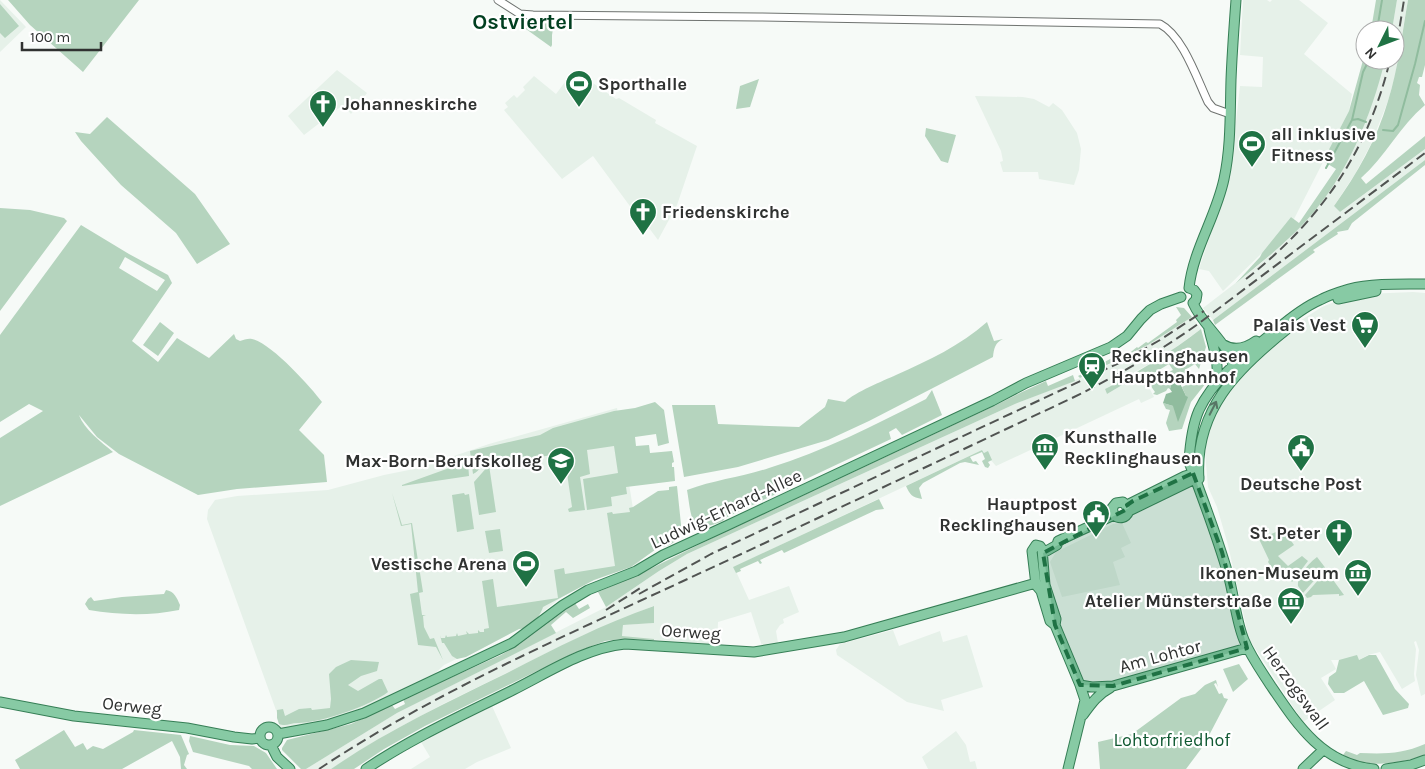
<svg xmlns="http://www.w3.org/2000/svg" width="1425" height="769" font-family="Karla,sans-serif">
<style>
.built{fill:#e6f1e9}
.green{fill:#b5d4be;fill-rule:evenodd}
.water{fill:#90bc9e}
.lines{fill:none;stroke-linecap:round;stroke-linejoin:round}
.stream{stroke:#90bc9e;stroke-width:2}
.minor-casing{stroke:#6e726f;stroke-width:9}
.major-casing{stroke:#357e55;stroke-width:11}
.minor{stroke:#fff;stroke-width:7}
.major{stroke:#87caa4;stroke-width:9}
.rail{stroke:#515452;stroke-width:2;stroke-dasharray:10 5;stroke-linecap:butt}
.oneway{stroke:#577665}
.marked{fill:#1f7244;fill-opacity:0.2;stroke:#1f7244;stroke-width:4;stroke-dasharray:10 6;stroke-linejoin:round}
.labels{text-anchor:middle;stroke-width:4.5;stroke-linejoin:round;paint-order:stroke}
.poi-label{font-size:18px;font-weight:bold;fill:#303231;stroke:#fff;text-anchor:end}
.street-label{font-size:18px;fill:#303231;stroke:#fff}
.park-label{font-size:18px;fill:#105932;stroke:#fff}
.district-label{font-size:22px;font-weight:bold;fill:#013f20;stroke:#fff}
</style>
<rect width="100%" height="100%" fill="#f6faf7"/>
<!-- built -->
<path class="built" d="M0,0L26,27L0,52Z
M1243,0H1267L1270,2L1272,0H1299L1328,23L1304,54L1352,94L1349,111L1294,219L1291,217L1262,253L1223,291L1209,271L1199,269L1230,175L1240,86L1262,87L1263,57L1240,55Z
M1397,0H1408L1395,76L1388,101L1371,144L1355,174L1334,206L1340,212L1425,149V160L1213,320L1203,308L1259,265L1290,238L1308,219L1341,173L1367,118L1385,60H1395V30H1392Z
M337,70L367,93L351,114L343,105L304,135L288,116Z
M574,70L616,99L619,98L656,120L655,123L697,146L677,205L658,240L637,212L635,213L593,156L562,179L504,110L508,107L505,103L514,95L517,98L525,90L523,87L534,76L556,94Z
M975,96L1023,97L1034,99L1049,107L1053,103L1062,110L1077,133L1081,149L1079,170L1074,185L1039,179L1038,172H1003L1000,162L1003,161L1001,151Z
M1413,292L1425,293V694L1421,696L1416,675L1419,650L1416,641L1414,642L1416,649L1414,674L1415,681L1402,689L1380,652L1368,655L1359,660H1331L1336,669L1321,678L1335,700L1303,722L1249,639L1228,545L1217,507L1208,487L1204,440L1218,404L1237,378L1295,324L1322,307L1337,301L1365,294Z
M1192,317L1201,329L1165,355L1105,389L1107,394L1129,381L1143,376L1154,397L1141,403L1139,399L996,466L982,450L734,567L749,600L789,586L799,612L783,619L784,623L780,625L776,631L778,643L762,646L751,612L718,622L717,645L622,637L623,625L654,623L653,606L582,636L443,704L387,734L331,769H306L397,713L606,607L659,571L687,554L1015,404L1088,375L1148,345Z
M617,408L641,559L639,563L584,584L559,599L522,629H519L444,665L427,681L362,709L281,732L277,713L207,519L208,510L215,500L237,496L328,490L384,475L419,468L489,444Z
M1122,523L1131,543L1121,548L1125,557L1113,562L1120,585L1062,597L1050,562L1056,552L1113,524Z
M893,630L899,646L940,631L943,642L967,635L983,687L941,700L944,711L907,702L837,655L836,650L840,644Z
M492,706L511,748L477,762L465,769H411L430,757L421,742Z
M956,731L966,745L970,762L975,761L977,769H928L922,757Z"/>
<!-- green -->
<path class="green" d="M8,0H139L83,72L30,25Z
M1376,0H1397L1392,30H1371Z
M1408,0H1425V65L1422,77H1419L1417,83L1420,85L1419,95L1425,105C1400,126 1385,157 1361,178L1366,184L1425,136V149L1340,212L1334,206C1357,174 1377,139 1388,101C1398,69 1402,34 1408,0Z
M0,4L19,26L5,38L0,33Z
M519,22H536V24L554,23L552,35V45L551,47L519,24Z
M1365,53V60H1385C1371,117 1347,176 1307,220C1286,243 1261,263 1236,283L1260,257L1262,253L1291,217L1299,223L1336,169L1323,161L1349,111Z
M759,79L750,107L736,109L740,86Z
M107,117L195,194L230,244L197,264L176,233L121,185L81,141L75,132L90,134Z
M926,128L956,135L948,163L941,161L925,136Z
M1425,160V165L1352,223L1348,230L1337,232L1338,234L1313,250L1315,252L1215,325L1213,320Z
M0,208L30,210L64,218L67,221L0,311Z
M81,225L129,254L168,275L172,283L132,341L158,362L177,338L209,358L234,334L236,339L240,341C244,340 248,338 252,339C270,342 311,387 322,402L299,430L324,455L327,482L237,489L198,495L119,454L97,437L79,415C84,429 101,442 113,452L0,506V438L43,411L29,404L0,422V335ZM125,257L165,280L157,291L119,268Z
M1176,307L1184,308L1192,317L1148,345L1080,378L1078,376L1112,358L1111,355L1113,354L1117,357L1124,354L1127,355L1137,347L1138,348L1146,342L1148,343L1177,322L1176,320L1181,315Z
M160,322L174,333L158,356L143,345Z
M987,322L994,341L1003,339C995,343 994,348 993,357L869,421L828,440L738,467L684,477L672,405H715L718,424L799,427L825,407L828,399L845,402C855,392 883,381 896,375C929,360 960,346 987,322Z
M1201,329L1206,347L1199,369L1195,364L1185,370L1188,377L1192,375L1190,379L1180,384L1175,373L1170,389L1168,388L1166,391L1157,395L1153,394L1155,392L1148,382L1173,370L1169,364L1154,373L1139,377L1130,383L1129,381L1107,394L1105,389C1139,372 1171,352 1201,329Z
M1073,375L1075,381L1015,404L687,554L659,571L606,607L598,592L646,571L708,540L992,407L1022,392L1046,381L1048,386Z
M1199,379L1206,383L1191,402L1182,429L1169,431L1166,423L1170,410L1166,409L1163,403L1173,406L1186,396L1182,387Z
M932,390L942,415L902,435L896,428L889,432L891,439L804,480L799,473L791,477L793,486L725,518L723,521C689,535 692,519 687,490C714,480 742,477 769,468C824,451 875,425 926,399Z
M655,402L664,410L669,443L658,446L656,434L635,437L636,446L649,445L650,453L672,451L674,462L672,463V467H674L675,481L626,487L627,494L611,497L612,506L587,510L583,479L618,473L614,446L587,450L590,474L580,477L585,510L569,512L568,509L572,507L564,453L504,463L502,456C498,457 493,457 489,459C481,462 481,471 473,474L470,451L540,435L553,428L614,411L635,408Z
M982,450L984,453L988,451L992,460L988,462L990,465L988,468L985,467L982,461L985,459L982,452L970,457L973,462L976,461L979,465L965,462L960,463L923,483L919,488L922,499C912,497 910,495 906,486Z
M466,459L468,463L469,476L402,486V485L466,462Z
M489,465L496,512L479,515L474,482Z
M677,486L682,534C677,541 668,548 659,547L631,567L594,580L543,607C540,617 530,629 519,629L466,657L457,659L452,656L444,643H442L440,635L441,638H445L446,635L447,637L456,636L457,633L458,636L467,634L466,631L469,634L478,633V630L480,632H484V629L489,628L482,581L493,579L497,607L558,598L554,570L564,568L565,574L615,566L607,513L612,512L613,514L630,512L629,508L633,507L658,491L669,490V487Z
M392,493L402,525L412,523L423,592L419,593L422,615H426L423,616L424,627L430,639L434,638L443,660L436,647L418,645L410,594L418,592L411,524L401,526Z
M464,493L465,495L469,494L474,529L457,532L452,495Z
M879,499L884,509L876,510L784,553L782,550L760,560L762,563L760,564L758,561L740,569L741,571L736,573L733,567Z
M500,529L503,551L489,553L485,531Z
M1283,529L1294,545L1278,556L1288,566L1302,556L1308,561L1292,582L1284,571L1277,576L1268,562L1269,560L1259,539Z
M1317,557L1327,570L1319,575L1303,593L1298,586C1297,576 1309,563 1317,557Z
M1328,573L1344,595L1339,596V594L1313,595L1311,597L1307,598L1305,595L1320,578Z
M166,590C174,591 177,598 180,605L179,610C150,616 118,615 89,610L85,604L88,599L91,597L94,601L122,597L164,594Z
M575,603L579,609L588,604L590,608L573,618L566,612L551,625L556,633L397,713L306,769H301L282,750V748L287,740L351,724L392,705L395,709L405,704L403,699L501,655L520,644Z
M654,606V623L623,625L622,636L654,639V640L621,639L605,641L574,653L425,726L384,749L354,769H331C386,731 446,703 505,674C554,649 602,624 654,606Z
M1357,655L1359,660L1369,655H1376L1395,689L1409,704L1408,708L1383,715L1364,681L1344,693H1334L1328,684L1329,677L1336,672L1339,660Z
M351,660L379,662L377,671L361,676L348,685L358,691L379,679H382L388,692C370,706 319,723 298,723C290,723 286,727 279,724L277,718V710L283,709L285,716L299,709L311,708L312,710L330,708L331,699L329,674L336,667Z
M1239,664L1248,679L1233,692L1223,669Z
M1216,680L1218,687L1216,683L1214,684L1219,694L1222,693L1224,698L1228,699L1204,745L1186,769H1100L1098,742L1132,734L1181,698L1195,694L1205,685Z
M64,730L75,747L83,743L87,750L93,746L103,749L133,732L134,730L181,735L189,754L187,755L184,765L187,769H181L180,757L172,741L122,769H20L15,760Z
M190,736L230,745L254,746L266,753L277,769H252L249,766L193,752L189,741Z
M1425,744V755C1399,764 1366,769 1343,755L1346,751L1357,755L1360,753C1385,754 1402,754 1425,744Z"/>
<!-- water -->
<path class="water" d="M1175,373L1186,396L1188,397L1178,422L1173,406L1163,403L1166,394L1172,392L1170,389Z"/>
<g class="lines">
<!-- stream -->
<path class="stream" d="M1377,30L1382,0
M1352,120L1363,72L1369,60
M1383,130L1393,131L1398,125L1415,64L1425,21
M1326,168L1352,120L1358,119L1366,122"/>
<defs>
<path id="minor" d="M498,0L520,14L533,15L759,17L1160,24C1183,36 1197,79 1208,102L1213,108L1230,114"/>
<path id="major" d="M1189,288C1193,250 1216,217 1224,179C1231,147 1230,113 1231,80C1232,53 1234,27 1236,0
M1189,288L1194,290L1197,294L1196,300L1193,303
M1338,299L1376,291
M1193,303C1203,327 1230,343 1234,370
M1209,329C1213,347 1221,366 1215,384
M1222,344C1233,351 1245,349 1256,341
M1199,479C1194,411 1237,369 1286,330
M1127,505L1185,476L1198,472
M1114,515C1120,520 1126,518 1129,511L1199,477
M1114,515L1112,508L1116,503L1123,502L1128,508
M1043,553L1057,545L1058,541L1114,515
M1055,625L1056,619L1045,585L1042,549L1040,546L1036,545L1032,551L1036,585L1041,591L1050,621L1055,625L1080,685L1085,700L1068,769
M1080,685L1092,687L1113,686L1247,648
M0,702L74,716L187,728L234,737L252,739L260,738
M1083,715C1091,704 1098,694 1110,688
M260 736a9 9 0 1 1 18 0a9 9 0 1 1-18 0Z
M278,734L327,725L364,713L512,643L563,605L588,590L636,571L663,555L726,526L992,401L1026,383L1111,347L1127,336L1141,319L1150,310L1161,304L1181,297
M271,745L277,757L290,769
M366,769C412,738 463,715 513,690C549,672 585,648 625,644L754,652L844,637L1036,583
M1303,769L1323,750
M1374,769C1323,764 1298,726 1271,686C1262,672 1251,657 1244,640C1236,621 1234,595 1228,574C1217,536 1203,499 1189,462C1190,444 1192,426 1199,410C1215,376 1248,353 1276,330C1289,319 1304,307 1320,300C1329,295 1339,292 1349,289C1371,283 1402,284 1425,284
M1386,769L1411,765L1425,760"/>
</defs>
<!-- minor casing -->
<use href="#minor" class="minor-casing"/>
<!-- major casing -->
<use href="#major" class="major-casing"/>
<!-- minor -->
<use href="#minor" class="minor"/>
<!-- major -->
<use href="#major" class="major"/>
<!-- rail -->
<path class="rail" d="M1395,56L1404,0
M1246,279C1320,221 1368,152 1390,60
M639,594L711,554L1119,363L1160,340L1204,311
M606,610L642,587
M319,769C432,694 558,639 681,582C811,522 940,460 1070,399C1115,377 1157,353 1198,324L1425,153"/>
</g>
<!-- one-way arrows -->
<defs><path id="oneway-shaft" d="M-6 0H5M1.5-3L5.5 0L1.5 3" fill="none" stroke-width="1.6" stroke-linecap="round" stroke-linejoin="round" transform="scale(1.25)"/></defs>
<use class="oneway" href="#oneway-shaft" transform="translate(1213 408) rotate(-63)"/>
<!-- marked area -->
<path class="marked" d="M1193,473L1222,552L1247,648L1113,686L1080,685L1055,625L1043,553L1129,508L1127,505L1133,501Z"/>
<!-- icons -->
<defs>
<symbol id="stadium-pin" viewBox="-11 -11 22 30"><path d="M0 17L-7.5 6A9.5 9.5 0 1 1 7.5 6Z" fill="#1f7244" stroke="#fff"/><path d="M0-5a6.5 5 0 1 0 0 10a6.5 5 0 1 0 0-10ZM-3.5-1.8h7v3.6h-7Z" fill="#fff"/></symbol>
<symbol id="church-pin" viewBox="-11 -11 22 30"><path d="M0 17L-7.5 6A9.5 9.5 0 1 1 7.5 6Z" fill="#1f7244" stroke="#fff"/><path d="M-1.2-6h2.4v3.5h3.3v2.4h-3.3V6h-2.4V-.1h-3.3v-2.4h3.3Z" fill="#fff"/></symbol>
<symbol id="supermarket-pin" viewBox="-11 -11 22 30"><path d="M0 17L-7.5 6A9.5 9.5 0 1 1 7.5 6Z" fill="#1f7244" stroke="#fff"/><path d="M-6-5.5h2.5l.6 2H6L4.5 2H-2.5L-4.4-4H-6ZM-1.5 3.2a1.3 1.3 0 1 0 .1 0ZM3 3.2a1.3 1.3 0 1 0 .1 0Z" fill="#fff"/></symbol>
<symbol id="station-pin" viewBox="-11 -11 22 30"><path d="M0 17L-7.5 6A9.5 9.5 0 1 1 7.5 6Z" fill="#1f7244" stroke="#fff"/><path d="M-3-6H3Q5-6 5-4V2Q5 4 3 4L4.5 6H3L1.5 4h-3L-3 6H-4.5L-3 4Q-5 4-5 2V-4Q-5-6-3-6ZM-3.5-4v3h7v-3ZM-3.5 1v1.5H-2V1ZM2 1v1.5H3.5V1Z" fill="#fff"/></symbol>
<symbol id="museum-pin" viewBox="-11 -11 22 30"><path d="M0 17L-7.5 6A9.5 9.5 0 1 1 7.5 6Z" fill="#1f7244" stroke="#fff"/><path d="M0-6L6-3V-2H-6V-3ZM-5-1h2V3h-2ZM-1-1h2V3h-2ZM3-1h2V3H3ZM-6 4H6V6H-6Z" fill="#fff"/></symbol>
<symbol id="civic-pin" viewBox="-11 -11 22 30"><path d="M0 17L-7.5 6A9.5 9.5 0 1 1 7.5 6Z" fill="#1f7244" stroke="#fff"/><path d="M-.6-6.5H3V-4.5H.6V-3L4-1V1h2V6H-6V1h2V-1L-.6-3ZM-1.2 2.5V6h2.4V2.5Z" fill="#fff"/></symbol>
<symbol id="school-pin" viewBox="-11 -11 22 30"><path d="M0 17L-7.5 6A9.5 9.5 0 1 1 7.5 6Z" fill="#1f7244" stroke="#fff"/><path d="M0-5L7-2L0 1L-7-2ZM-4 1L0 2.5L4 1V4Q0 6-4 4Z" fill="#fff"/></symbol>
</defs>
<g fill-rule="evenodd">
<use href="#stadium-pin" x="563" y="68" width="32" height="43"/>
<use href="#church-pin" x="307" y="88" width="32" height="43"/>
<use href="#stadium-pin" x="1236" y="128" width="32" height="43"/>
<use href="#church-pin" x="627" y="196" width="32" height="43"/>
<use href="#supermarket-pin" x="1349" y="309" width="32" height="43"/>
<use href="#station-pin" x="1076" y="350" width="32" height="43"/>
<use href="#museum-pin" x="1029" y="431" width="32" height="43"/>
<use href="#civic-pin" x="1285" y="432" width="32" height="43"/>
<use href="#school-pin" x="545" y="445" width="32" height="43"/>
<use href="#civic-pin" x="1080" y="498" width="32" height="43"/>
<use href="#church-pin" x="1323" y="517" width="32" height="43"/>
<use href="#stadium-pin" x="510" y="548" width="32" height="43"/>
<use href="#museum-pin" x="1342" y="557" width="32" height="43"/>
<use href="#museum-pin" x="1275" y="585" width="32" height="43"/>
</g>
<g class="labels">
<!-- poi labels -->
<g class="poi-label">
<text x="598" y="90" text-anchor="start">Sporthalle</text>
<text x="342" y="110" text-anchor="start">Johanneskirche</text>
<text x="1271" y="140" text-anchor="start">all inklusive<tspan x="1271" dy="21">Fitness</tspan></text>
<text x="662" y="218" text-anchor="start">Friedenskirche</text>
<text x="1346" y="331">Palais Vest</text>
<text x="1111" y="362" text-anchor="start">Recklinghausen<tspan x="1111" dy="21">Hauptbahnhof</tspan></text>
<text x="1064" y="443" text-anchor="start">Kunsthalle<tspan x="1064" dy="21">Recklinghausen</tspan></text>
<text x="542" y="467">Max-Born-Berufskolleg</text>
<text x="1301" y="490" text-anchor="middle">Deutsche Post</text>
<text x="1077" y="510">Hauptpost<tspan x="1077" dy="21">Recklinghausen</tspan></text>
<text x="1320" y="539">St. Peter</text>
<text x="507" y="570">Vestische Arena</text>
<text x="1339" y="579">Ikonen-Museum</text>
<text x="1272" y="607">Atelier Münsterstraße</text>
</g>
<!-- street labels -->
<g class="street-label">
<text transform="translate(726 509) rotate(-25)" y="6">Ludwig-Erhard-Allee</text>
<text transform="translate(691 632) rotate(4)" y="6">Oerweg</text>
<text transform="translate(1160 656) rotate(-15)" y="6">Am Lohtor</text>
<text transform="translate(1296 688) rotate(54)" y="6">Herzogswall</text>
<text transform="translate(132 706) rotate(6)" y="6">Oerweg</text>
</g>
<!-- park labels -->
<g class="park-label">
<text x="1172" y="746">Lohtorfriedhof</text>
</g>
<!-- district labels -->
<g class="district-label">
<text x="523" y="29">Ostviertel</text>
</g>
</g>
<!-- north arrow -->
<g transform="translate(1380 45) rotate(228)"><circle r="24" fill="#ffffff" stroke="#acadad"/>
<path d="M0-4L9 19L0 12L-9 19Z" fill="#1f7244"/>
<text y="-8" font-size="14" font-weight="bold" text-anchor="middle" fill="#303231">N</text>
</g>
<!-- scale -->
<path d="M22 42v8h79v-8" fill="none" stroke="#303231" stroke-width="2.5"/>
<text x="30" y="42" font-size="15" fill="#303231" stroke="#ffffff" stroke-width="4" paint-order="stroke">100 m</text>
</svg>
